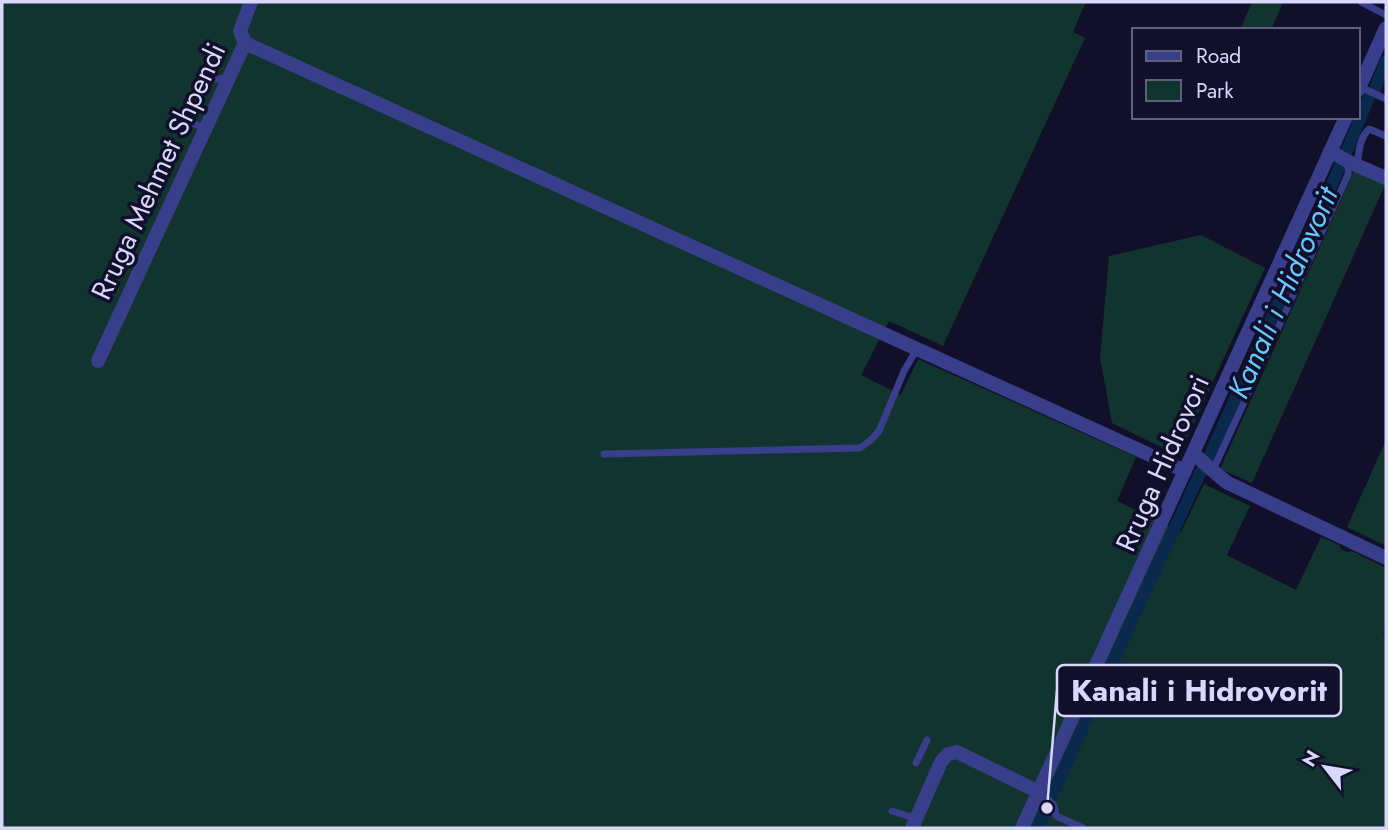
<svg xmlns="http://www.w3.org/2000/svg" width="1388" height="830" font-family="Jost,sans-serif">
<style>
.green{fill:#12342f}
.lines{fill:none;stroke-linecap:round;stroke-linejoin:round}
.canal{stroke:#0a2a4d;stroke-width:12}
.lane{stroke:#383e8a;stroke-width:7}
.street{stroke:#383e8a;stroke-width:14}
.labels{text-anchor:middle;stroke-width:7;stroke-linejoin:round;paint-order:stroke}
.street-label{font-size:28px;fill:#d8d7ff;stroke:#110f29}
.water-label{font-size:30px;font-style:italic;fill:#65c8ff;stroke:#110f29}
.leader{fill:none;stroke:#d8d7ff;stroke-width:2.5}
.callout-dot{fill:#d8d7ff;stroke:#110f29;stroke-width:2.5}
.callout{fill:#110f29;stroke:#d8d7ff;stroke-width:2.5}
.callout-label{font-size:30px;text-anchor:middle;font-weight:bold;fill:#d8d7ff}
</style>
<rect width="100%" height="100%" fill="#110f29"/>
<!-- green -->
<path class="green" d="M2,2H1086L1073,32L1085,38L943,346L889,321L861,375L901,395L918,359L1136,457L1117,501L1181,532L1204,484L1250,506L1227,555L1296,590L1321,537L1339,545L1341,549L1347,552L1352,551L1386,568V625L1383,633L1386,635V828H2Z
M1252,2H1283L1271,30H1240Z
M1354,171L1385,185L1252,483L1220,469Z
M1201,235L1265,268L1179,456L1112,423L1100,358L1109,256Z
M1386,440V546L1347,527Z"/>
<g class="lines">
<!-- canal -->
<path class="canal" d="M1375,89L1386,61
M1346,153L1369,97
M1209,457L1340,166
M1085,722L1203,467
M1052,796L1082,730
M1037,828L1047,808"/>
<!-- lane -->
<path class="lane" d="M1361,2L1386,15
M205,81L224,78L228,80
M1360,87L1386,99
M176,117L205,128
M1357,166C1359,152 1359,139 1369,129L1386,136
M604,454L860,448L871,440L879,431L904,371L917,349
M1213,470L1348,175L1349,162
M916,763L927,740
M1039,792L1054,805L1056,816L1083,828
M892,811L917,819"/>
<!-- street -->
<path class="street" d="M245,43L1185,471
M1358,90L1386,28
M1330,151L1349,162L1386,178
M98,361L245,43L240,31L251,2
M1193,454C1205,462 1215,474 1228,483L1386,558
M912,828L941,762L948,754L957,752L1039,792
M1022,828L1346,117"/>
</g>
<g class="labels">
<!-- street labels -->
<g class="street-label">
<text transform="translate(158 171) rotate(-65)" y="10">Rruga Mehmet Shpendi</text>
<text transform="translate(1162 463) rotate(-66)" y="10">Rruga Hidrovori</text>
</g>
<!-- water labels -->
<g class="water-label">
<text transform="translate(1283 293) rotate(-66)" y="10">Kanali i Hidrovorit</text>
</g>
</g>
<!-- callouts -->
<path class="leader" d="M1047 808L1057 690"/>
<circle class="callout-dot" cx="1047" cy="808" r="7"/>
<rect class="callout" x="1057" y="665" width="284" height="51" rx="7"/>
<g class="callout-label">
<text x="1199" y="701">Kanali i Hidrovorit</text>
</g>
<!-- border -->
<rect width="1388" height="830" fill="none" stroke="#d8d7ff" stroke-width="7"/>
<!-- legend -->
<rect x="1132" y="28" width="228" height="91" fill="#110f29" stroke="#615f7f" stroke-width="2"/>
<rect x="1146" y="51" width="35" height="10" fill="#383e8a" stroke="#615f7f" stroke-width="2"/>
<text x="1196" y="63" font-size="21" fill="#d8d7ff">Road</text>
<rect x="1146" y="80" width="35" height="21" fill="#12342f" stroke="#615f7f" stroke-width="2"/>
<text x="1196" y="98" font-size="21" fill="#d8d7ff">Park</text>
<!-- north arrow -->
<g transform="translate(1325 767) rotate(301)" stroke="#110f29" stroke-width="5" paint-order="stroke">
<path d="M0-5L12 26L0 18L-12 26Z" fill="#d8d7ff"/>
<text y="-10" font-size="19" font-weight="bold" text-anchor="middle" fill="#d8d7ff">N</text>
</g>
</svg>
